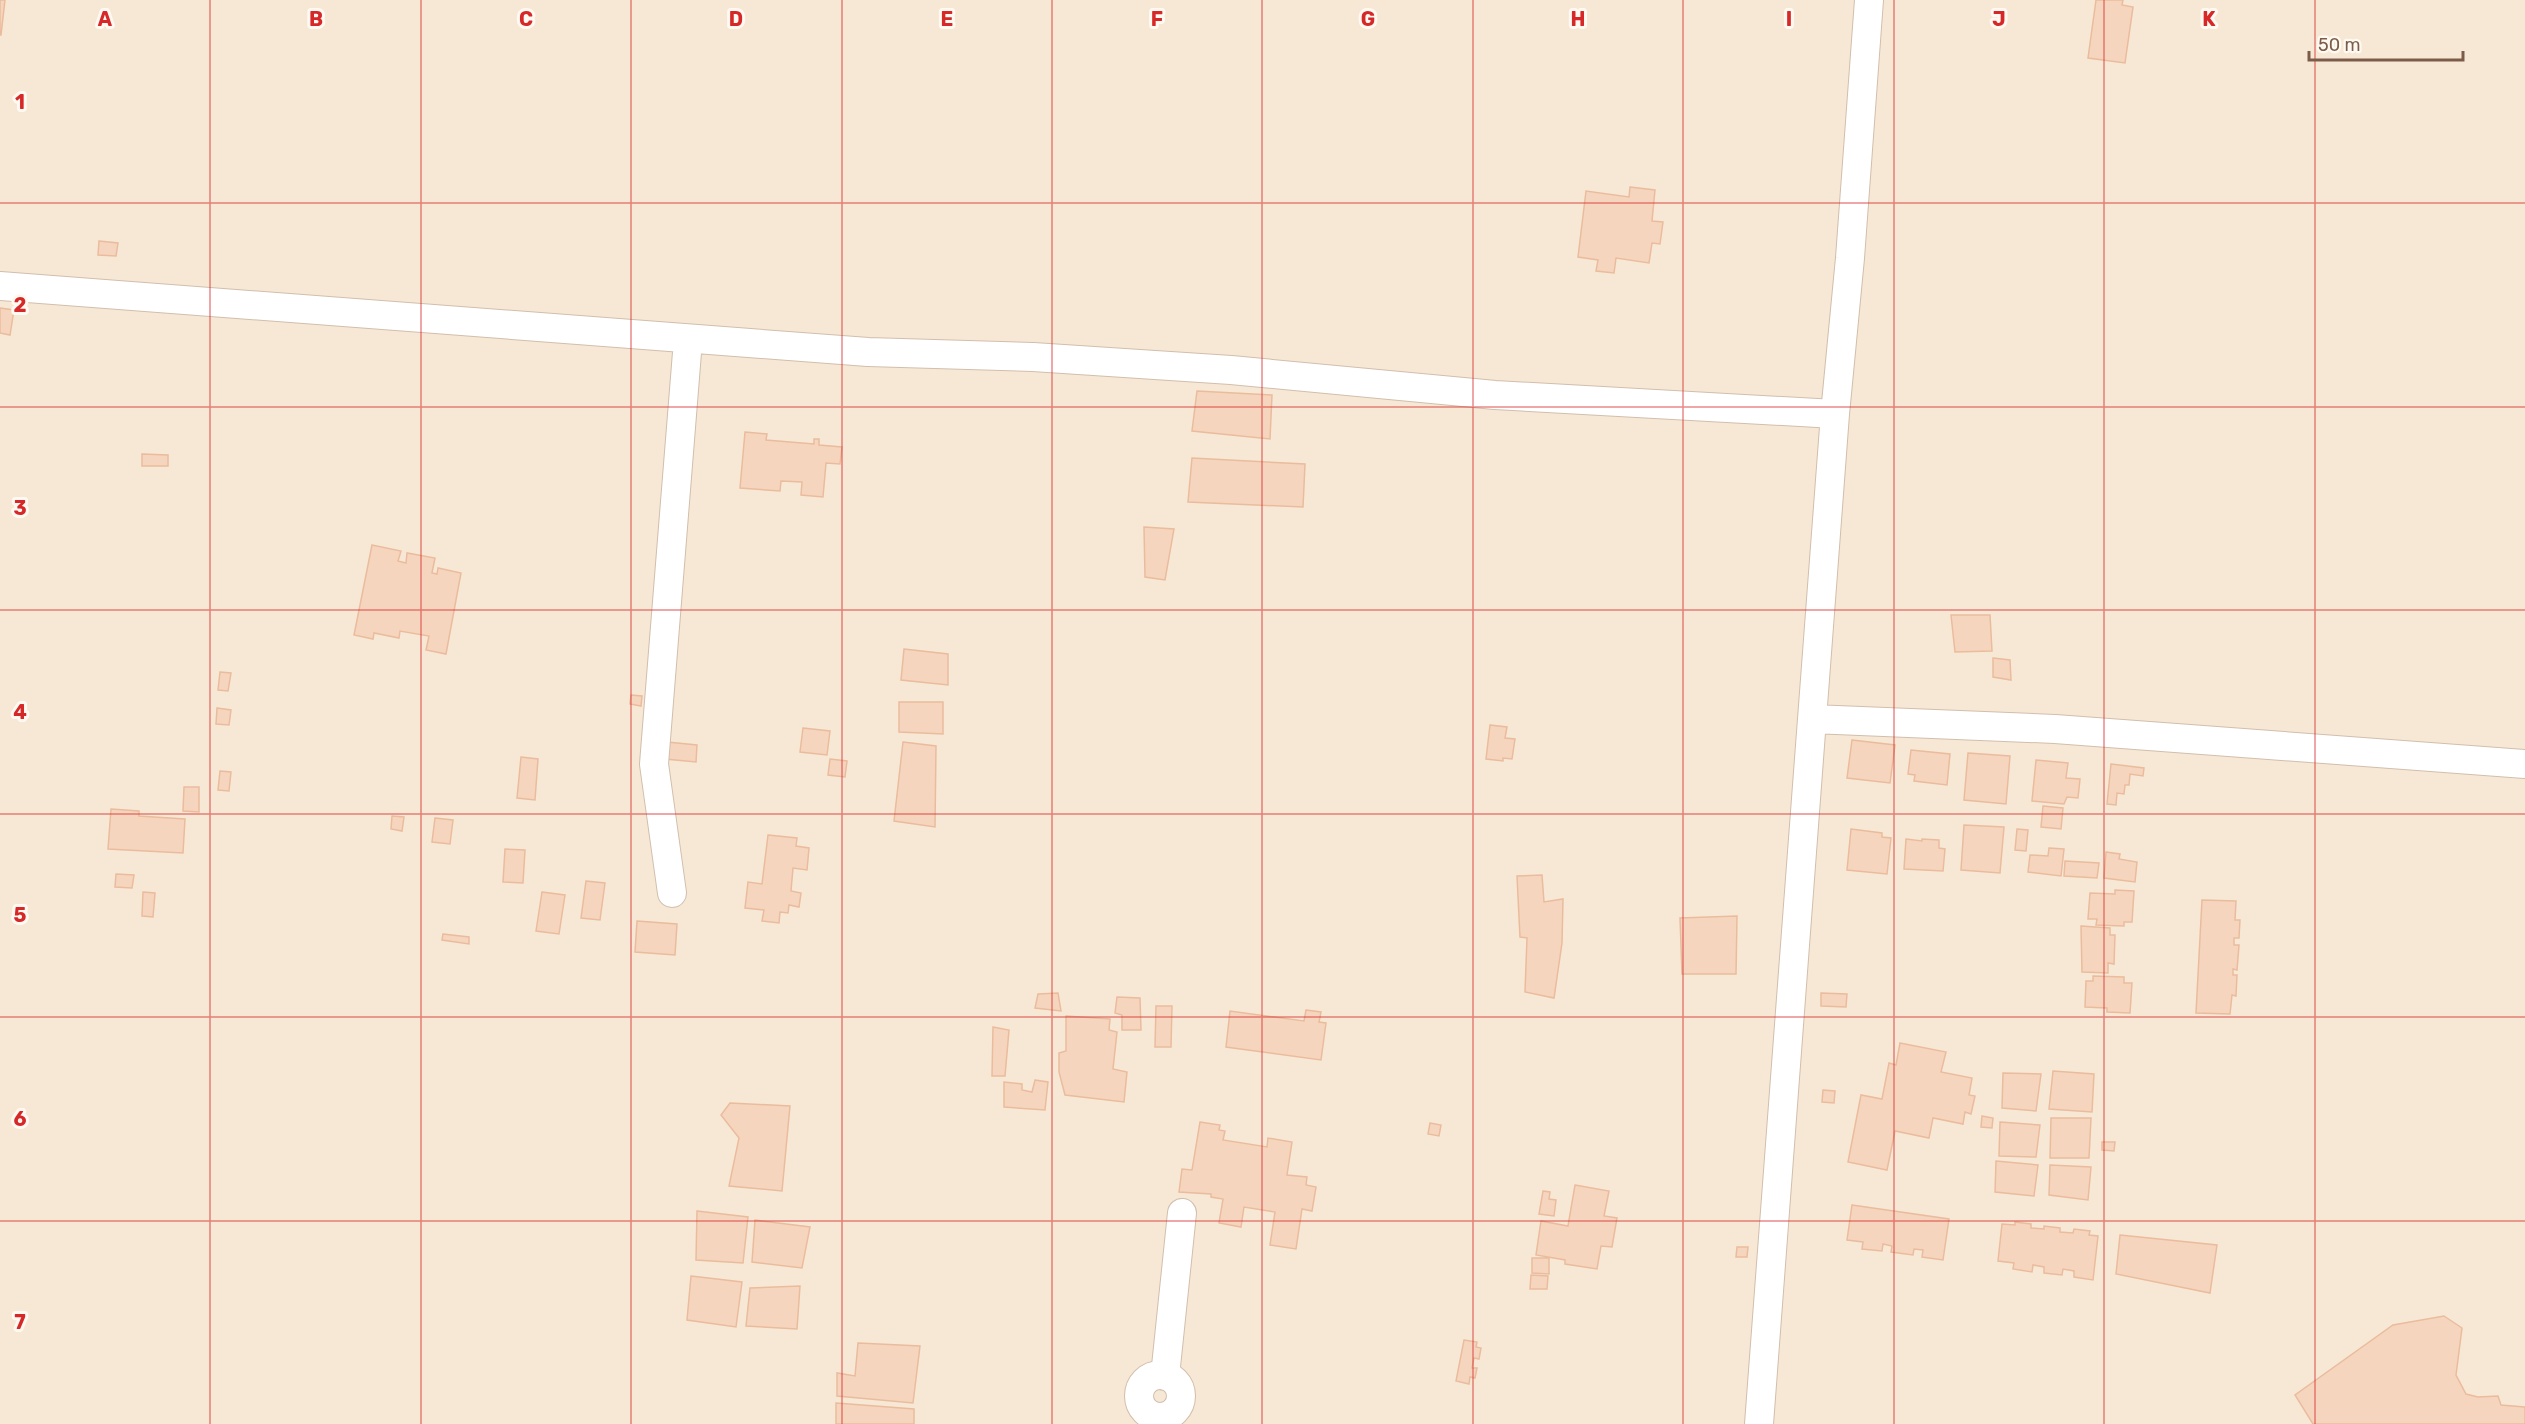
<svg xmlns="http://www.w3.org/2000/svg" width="2525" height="1424" font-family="Rubik,sans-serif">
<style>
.residential{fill:#f7e8d6}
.building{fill:#f6d5be;stroke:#eabc9d;stroke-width:1.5}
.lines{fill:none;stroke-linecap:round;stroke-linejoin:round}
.minor-casing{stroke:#d2beac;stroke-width:30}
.minor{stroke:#fff;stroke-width:28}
.grid{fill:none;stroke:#d62828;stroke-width:1.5;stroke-opacity:0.55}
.grid-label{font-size:20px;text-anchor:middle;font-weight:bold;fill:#d62828;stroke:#fffaf1;stroke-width:6;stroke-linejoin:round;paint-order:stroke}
</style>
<rect width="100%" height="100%" fill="#fef6e9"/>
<!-- residential -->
<path class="residential" d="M0,0H2525V1424H0Z"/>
<!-- building -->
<path class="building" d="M0,0H5L1,35H0Z
M2096,0H2123L2122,5L2133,7L2125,63L2088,58Z
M1630,187L1655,190L1652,221L1663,222L1660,244L1652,243L1649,263L1616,258L1614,273L1596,271L1598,260L1578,257L1586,191L1629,197Z
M99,241L118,243L116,256L98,255Z
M0,308L14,310L10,335L0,333Z
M1197,391L1272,395L1270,439L1192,431Z
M745,432L767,434L766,440L814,444V439H819V445L842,447L840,464L826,463L823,497L801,495L802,482L781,481L780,491L740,488Z
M142,454L168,455V466H142Z
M1192,458L1305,464L1303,507L1188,502Z
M1144,527L1174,529L1165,580L1145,577Z
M372,545L401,551L398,561L406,563L407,553L435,558L432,573L437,574L438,568L461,573L446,654L426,650L429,636L400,631L399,638L374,633L373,639L354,635Z
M1951,615H1990L1992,651L1955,652Z
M904,649L948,654V685L901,680Z
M1993,658L2010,660L2011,680L1993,677Z
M220,672L231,673L228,691L218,690Z
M631,695L642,696L641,706L630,704Z
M899,702H943V734L899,732Z
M217,708L231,710L229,725L216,724Z
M1490,725L1507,727L1505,738L1515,739L1512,759L1503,758V761L1486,759Z
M803,728L830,731L827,755L800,752Z
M1852,740L1895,745L1890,783L1847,778Z
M667,742L697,745L696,762L665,759Z
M903,742L936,746L935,827L894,821Z
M1911,750L1950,754L1947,785L1914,781L1915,775L1908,774Z
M1968,753L2010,756L2006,804L1964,800Z
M521,757L538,759L535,800L517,798Z
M830,759L847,761L845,777L828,775Z
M2036,760L2068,763L2066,778L2080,779L2078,798L2067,797L2064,804L2032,801Z
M2111,764L2144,768L2143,776L2130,774L2129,785H2125L2124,794L2117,793L2116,805L2107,804Z
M220,771L231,772L229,791L218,790Z
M184,787H199V812L183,811Z
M2043,806L2063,808L2061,829L2041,827Z
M111,809L139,811V816L185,819L183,853L108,849Z
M392,816L404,817L402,831L391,829Z
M435,818L453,820L450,844L432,842Z
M1964,825L2004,827L2000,873L1961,870Z
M1851,829L1882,833V837L1891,838L1887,874L1847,870Z
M2017,829L2028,830L2026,851L2015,850Z
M768,835L797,838L796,846L809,848L807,870L793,868L791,891L801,893L799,907L789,905L788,913L780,912L779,923L762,921L764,910L745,908L748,882L762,884Z
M1906,839L1922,841V839L1939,840V848L1945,849L1943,871L1904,869Z
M2049,848L2064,849L2061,876L2028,872L2030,855L2048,856Z
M505,849L525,850L523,883L503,882Z
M2106,852L2120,854L2119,859L2137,862L2135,882L2104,878Z
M2065,861L2099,863L2097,878L2064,876Z
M116,874L134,875L132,888L115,887Z
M1542,875L1544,902L1563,899L1562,943L1554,998L1525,992L1527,938L1520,937L1517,876Z
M586,881L605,883L600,920L581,918Z
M2115,890L2134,891L2132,922H2124V926L2096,925L2097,919H2088L2090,893L2115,894Z
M143,892L155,893L153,917L142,916Z
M542,892L565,895L559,934L536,931Z
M2202,900L2236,901L2235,920H2240L2239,938H2234V945H2239L2237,970L2233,969V975H2237L2236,996L2232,995L2230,1014L2196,1013Z
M1737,916L1736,974H1682L1680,918Z
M637,921L677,924L675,955L635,952Z
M2081,926L2110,928V935H2115L2114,964L2108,963V973L2082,972Z
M443,934L469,937V944L442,940Z
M2093,976L2124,977V983H2132L2130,1013L2107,1012V1008L2085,1007L2086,981H2093Z
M1058,993L1061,1011L1035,1008L1038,994Z
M1821,993L1847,994L1846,1007L1821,1006Z
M1117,997L1140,998L1141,1030H1122V1015L1115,1013Z
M1156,1006H1172L1171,1047H1155Z
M1306,1010L1321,1012L1319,1022L1326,1023L1321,1060L1226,1047L1230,1011L1304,1021Z
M1066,1016L1110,1019L1109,1030L1117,1032L1113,1069L1127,1072L1124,1102L1065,1095L1059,1072V1053L1066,1051Z
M993,1027L1009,1030L1005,1076H992Z
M1900,1043L1946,1052L1941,1072L1972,1078L1969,1095L1975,1096L1971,1114L1965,1112L1963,1124L1933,1118L1929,1138L1895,1131L1887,1170L1848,1162L1861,1095L1882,1099L1889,1063L1896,1065Z
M2053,1071L2094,1074L2092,1112L2049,1109Z
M2003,1073L2041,1074L2036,1111L2002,1108Z
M1035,1080L1048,1082L1045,1110L1004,1107V1082L1022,1084V1090L1032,1092Z
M1823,1090L1835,1091L1834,1103L1822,1102Z
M730,1103L790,1106L782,1191L729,1186L739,1138L721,1115Z
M1982,1116L1993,1118L1992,1128L1981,1127Z
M2051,1118H2091L2089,1158H2050Z
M1200,1122L1220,1125L1219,1130L1225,1131L1223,1140L1267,1147L1268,1138L1292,1142L1287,1175L1307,1177L1306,1185L1316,1187L1312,1211L1302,1209L1296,1249L1270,1245L1275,1212L1244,1207L1241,1227L1219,1223L1223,1199L1211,1197V1194L1179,1192L1182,1169L1192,1170Z
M2000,1122L2040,1125L2036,1157L1999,1156Z
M1430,1123L1441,1125L1439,1136L1428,1134Z
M2102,1142H2115L2114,1151L2102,1150Z
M1996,1161L2038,1165L2034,1196L1995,1192Z
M2050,1165L2091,1167L2088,1200L2049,1195Z
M1575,1185L1609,1191L1604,1216L1617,1218L1612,1247L1601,1246L1597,1269L1565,1264V1260L1536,1255L1541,1221L1568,1226Z
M1543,1191L1550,1192L1549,1199L1556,1200L1554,1216L1539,1214Z
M1852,1205L1949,1219L1943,1260L1922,1257L1923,1250L1914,1249L1913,1255L1891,1252L1892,1246L1883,1244L1882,1251L1862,1249L1863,1242L1847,1240Z
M697,1211L748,1217L743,1263L696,1260Z
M755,1220L810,1227L802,1268L752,1262Z
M2015,1222L2031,1224V1228L2044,1229V1226L2060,1228V1232L2073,1233L2074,1229L2090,1231L2089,1235L2098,1236L2093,1280L2074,1277V1271L2063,1269L2062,1275L2044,1273V1267L2033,1265L2032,1272L2013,1269L2014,1263L1998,1261L2002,1224L2015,1225Z
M2120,1235L2217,1245L2210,1293L2116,1274Z
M1737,1247H1748L1747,1257H1736Z
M1532,1258H1549V1274L1532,1273Z
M1531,1275L1548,1276L1547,1289H1530Z
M691,1276L742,1282L736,1327L687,1320Z
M800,1286L797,1329L746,1326L750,1288Z
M2444,1316L2462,1328L2456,1375L2466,1394L2478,1397L2498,1396L2501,1405L2525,1407V1424H2313L2295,1395L2393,1325Z
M1464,1340L1477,1342L1476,1347L1481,1348L1479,1359L1474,1358L1472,1368H1477L1475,1378L1470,1377L1469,1384L1456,1381Z
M858,1343L920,1346L913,1403L837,1396V1373L855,1376Z
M836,1403L914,1409V1424H836Z"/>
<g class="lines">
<defs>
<path id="minor" d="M0,286L868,352L1033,357L1231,370L1495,395L1835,414
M1812,719L2055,729L2525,764
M672,893L654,764L688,340
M1139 1396a21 21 0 1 1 42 0a21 21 0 1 1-42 0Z
M1165,1376L1182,1213
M1759,1424L1812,719L1835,414L1850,258L1869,0"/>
</defs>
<!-- minor casing -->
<use href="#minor" class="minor-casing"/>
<!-- minor -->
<use href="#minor" class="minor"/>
</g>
<!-- grid -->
<path class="grid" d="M210,0V1424M421,0V1424M631,0V1424M842,0V1424M1052,0V1424M1262,0V1424M1473,0V1424M1683,0V1424M1894,0V1424M2104,0V1424M2315,0V1424M0,203H2525M0,407H2525M0,610H2525M0,814H2525M0,1017H2525M0,1221H2525"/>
<g class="grid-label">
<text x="105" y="26">A</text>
<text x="316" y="26">B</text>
<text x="526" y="26">C</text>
<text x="736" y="26">D</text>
<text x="947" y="26">E</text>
<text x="1157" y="26">F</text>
<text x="1368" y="26">G</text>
<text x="1578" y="26">H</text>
<text x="1789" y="26">I</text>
<text x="1999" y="26">J</text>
<text x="2209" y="26">K</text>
<text x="20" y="109">1</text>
<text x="20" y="312">2</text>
<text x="20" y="515">3</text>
<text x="20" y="719">4</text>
<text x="20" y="922">5</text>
<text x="20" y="1126">6</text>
<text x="20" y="1329">7</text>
</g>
<!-- scale -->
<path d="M2309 51v9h154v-9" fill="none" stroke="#7c5c49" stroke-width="3"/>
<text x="2318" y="51" font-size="18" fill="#7c5c49" stroke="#fffaf1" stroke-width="4.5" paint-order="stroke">50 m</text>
</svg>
